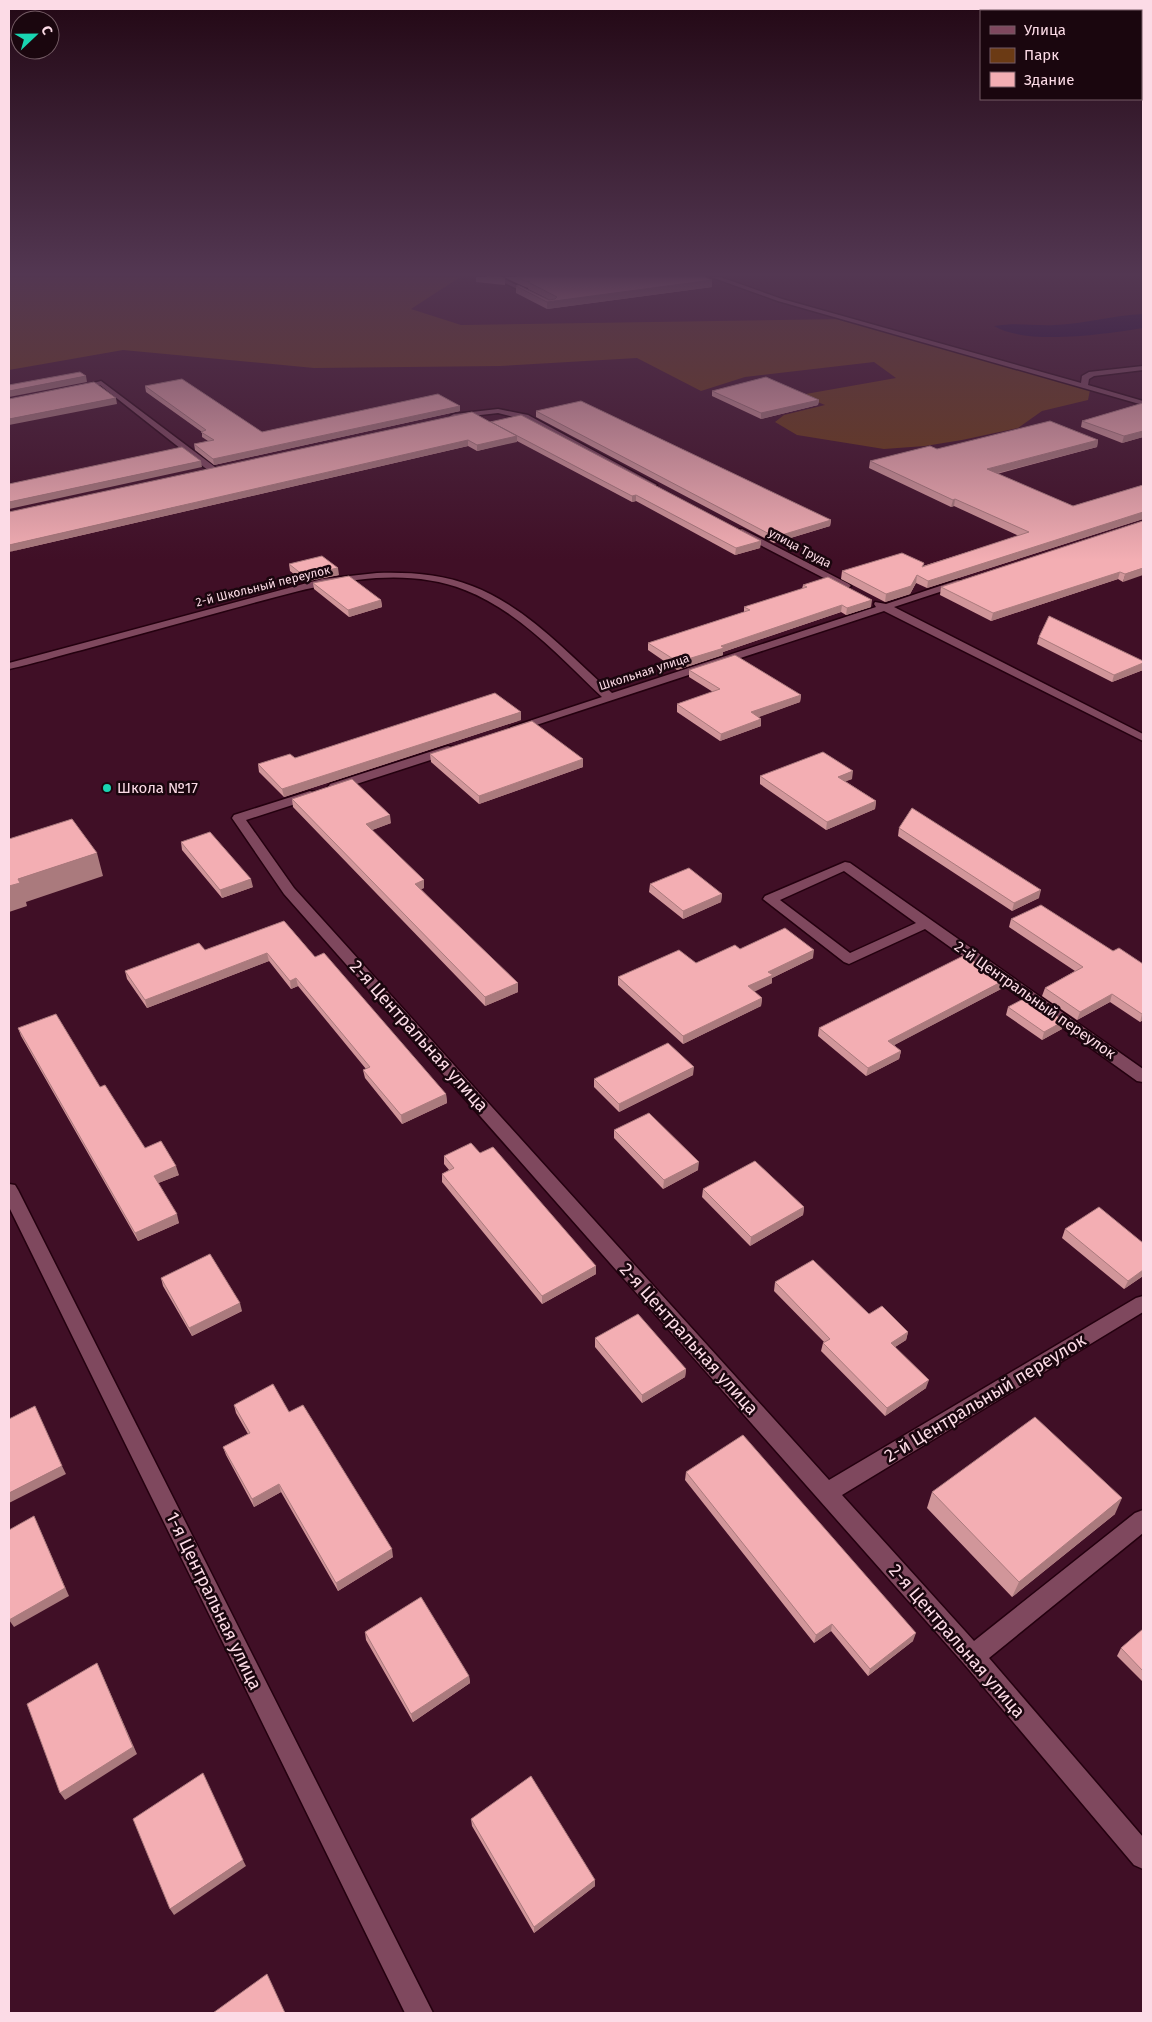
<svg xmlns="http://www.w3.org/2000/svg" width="1152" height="2022" font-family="'Fira Sans',sans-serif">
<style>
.green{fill:#6b3a14}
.water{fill:#160036}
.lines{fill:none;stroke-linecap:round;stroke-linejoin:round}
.minor-casing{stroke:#24000f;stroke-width:3}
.minor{fill:#7f485e;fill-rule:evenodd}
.wall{fill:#d1969a}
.shaded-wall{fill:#aa7a7d}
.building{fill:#f3aeb3;stroke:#aa7a7d}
.poi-dot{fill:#19d5b2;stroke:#1a060e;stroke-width:2}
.labels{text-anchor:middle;stroke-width:5;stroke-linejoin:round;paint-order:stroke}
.far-street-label{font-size:12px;fill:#fcdbe6;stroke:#1a060e}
.poi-label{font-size:15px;fill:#fcdbe6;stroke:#1a060e;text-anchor:start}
.street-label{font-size:15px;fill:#fcdbe6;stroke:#1a060e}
.near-street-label{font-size:18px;fill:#fcdbe6;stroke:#1a060e}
</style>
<rect width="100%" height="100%" fill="#400f26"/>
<!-- green -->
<path class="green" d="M9,277H460L411,309L461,325L847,319L1090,390L1088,400L1042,411L1018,428L962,440L925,446L884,449L797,435L775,422L784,415L825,405L800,395L896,378L874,362L745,377L701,391L637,358L500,366L314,368L123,350L9,370Z"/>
<!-- water -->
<path class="water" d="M1143,314V328C1105,334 1027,346 994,326C1017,322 1033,326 1055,325C1085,324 1114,315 1143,314Z"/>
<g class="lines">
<defs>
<path id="minor" d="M492,277H500L537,295L532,296Z
M711,277H720L782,299L1081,383L1082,376L1089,372L1143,366V370L1094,376L1089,379L1088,385L1143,401V405L778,301Z
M101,381L215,467V471H209L100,385L78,390L74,388Z
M498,409L528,415L657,485L650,487L522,419L498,413L454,418L450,416L454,414Z
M742,529L849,584L851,586L846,589L843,588L739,534V530Z
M377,573C409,572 442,574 472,586C527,607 569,655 612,693L876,607L874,604L875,602L886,604L958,580L961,581V585L894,607L1143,734V741L884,611L515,732L511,731L509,729L511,727L602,697C561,658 519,611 465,590C388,560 300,591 224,611C177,624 129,637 82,650C58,656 33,664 9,669V663L322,579Z
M448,746L452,747L454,750L452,753L338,790L334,791L328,787L330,784Z
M310,791L314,792L316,795L314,798L246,820L294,888L829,1480L1136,1298L1143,1296V1312L842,1495L974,1641L1135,1513L1143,1510V1533L989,1658L1143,1837V1869L1134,1865L965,1665L284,894L232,818L234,815Z
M845,862L850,863L1143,1069V1082L1137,1081L925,929L849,964L844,962L763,899L765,896ZM844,871L916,923L850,953L780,900Z
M9,1184L15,1185L18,1190L433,2013H405L9,1207Z"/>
</defs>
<!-- minor casing -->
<use href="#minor" class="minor-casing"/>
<!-- minor -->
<use href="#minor" class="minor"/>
</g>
<!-- wall -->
<path class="wall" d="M476,277H501L505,279V285L476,282Z
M504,277H704L712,287L547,309L516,293V286L550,300L528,289V288L525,287Z
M145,386L262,432L460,406V411L214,465L195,450L194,444L208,441L202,437V432L146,392Z
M712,391L819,400L818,405L761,419L712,396Z
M1143,403V437L1122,443L1081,427L1082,421Z
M536,411L831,520L830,526L774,543L536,417Z
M490,422L761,541L760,548L735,555L636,501L632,502L517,441L477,451L468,446L9,552Z
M1098,440L1097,447L997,474L1073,506L1143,485V519L927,588L916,583L910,594L885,602L841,579L842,571L924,563L923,566L1019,536L954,506L951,507L869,468L870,461L937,449Z
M1143,521L1123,582L1118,579L991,621L940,595L941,587Z
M289,564L339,575L304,582L290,571Z
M313,583L381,600L382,607L349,617L314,589Z
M803,585L871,607L846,615L841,612L723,652V655L677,670L648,650V643L744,612V607L802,589Z
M1039,637L1143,661V670L1112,682L1037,644Z
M689,670L801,695L800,702L758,717L761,726L720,741L677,712V704L713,692L689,677Z
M521,720L284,797L259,772L258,764Z
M430,754L583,759V767L479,804L431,762Z
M760,776L852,779L845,781L876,801L875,809L826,830L760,784Z
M292,799L391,823L372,830L424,888L421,889L518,992L485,1006L293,807Z
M899,828L1039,898L1012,911L898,836Z
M181,842L253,887L222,898L182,850Z
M650,884L722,894L721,902L683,919L649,892Z
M1011,919L1113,951L1143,964V1020L1140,1022L1110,1002L1077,1020L1042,996L1045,988L1075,971L1009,927Z
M284,921L315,957L446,1094L447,1103L402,1124L365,1078L363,1070L366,1069L298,986L291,989L269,961L147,1008L127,979L125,971L205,950Z
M740,949L813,958L772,978V983L754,991L762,998L761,1006L683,1044L618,985V977L696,963Z
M1001,989L894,1045L901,1051L899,1059L866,1076L818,1036L819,1028Z
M1008,1007L1062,1029L1042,1040L1006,1015Z
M18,1028L100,1087L145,1148L179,1175L158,1183L179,1223L138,1241L21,1036Z
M693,1075L619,1112L594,1087V1079Z
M614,1130L698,1170L663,1189L614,1138Z
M480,1153L596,1274L542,1304L442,1182V1174L449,1170L444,1164V1156Z
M703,1189L804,1207L803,1215L750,1246L702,1197Z
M1065,1229L1143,1243V1276L1124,1289L1062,1238Z
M161,1278L242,1311L192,1336L163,1286Z
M775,1282L869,1314L908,1332L906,1340L895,1347L926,1388L885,1416L821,1351L823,1343L824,1342L774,1291Z
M595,1338L686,1369L685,1377L642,1403L595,1347Z
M234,1405L289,1412L393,1557L338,1591L281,1492L254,1507L226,1455L223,1447L248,1434L236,1413Z
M686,1472L913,1641L868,1676L831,1631L814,1643L685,1480Z
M932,1492L1115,1514L1012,1597L927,1508Z
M1143,1629V1682L1117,1656L1121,1648Z
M365,1632L469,1676L470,1683L413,1722L366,1640Z
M471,1819L595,1886L534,1933L472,1826Z"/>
<!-- shaded-wall -->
<path class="shaded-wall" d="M712,280V287L547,309V302Z
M86,376L87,382L9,397V391Z
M116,398L117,404L9,425V419Z
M819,400L818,405L761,419V413Z
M460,406V411L214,465L213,459Z
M1143,431V437L1122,443L1124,436Z
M517,436V442L477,451V445Z
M468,440V446L9,552V545Z
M1098,440L1097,447L986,476L987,469Z
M201,461L202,467L9,509V502Z
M636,495V501L632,502V496Z
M955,499L954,506L951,507L953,500Z
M1143,512V519L927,588L928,581Z
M831,520L830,526L774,543L775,537Z
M761,541L760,548L735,555L736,548Z
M338,568L339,575L304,582L303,575Z
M1143,568V575L1123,582L1125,574Z
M1120,572L1118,579L991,621L993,613Z
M917,575L916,583L910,594L885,602L886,594Z
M381,600L382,607L349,617L348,610Z
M872,600L871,607L846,615L847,608Z
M842,605L841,612L723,652V655L677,670L678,662L721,646Z
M1143,663V670L1112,682L1114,675Z
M801,695L800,702L751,720V712Z
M521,712V720L284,797L282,789Z
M761,719V726L720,741L721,734Z
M583,759V767L479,804V796Z
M853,771L852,779L837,785L838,777Z
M876,801L875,809L826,830L827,822Z
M390,815L391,823L367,832L366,824Z
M97,853L103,876L26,902L27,906L9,912V886L18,879Z
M251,879L253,887L222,898L220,890Z
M424,880V888L416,891L415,884Z
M1041,890L1039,898L1012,911L1014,903Z
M722,894L721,902L683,919V911Z
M814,950L813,958L772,978V983L748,995V986L768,972Z
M267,953L269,961L147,1008L145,1000Z
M296,978L298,986L291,989L290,981Z
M1003,981L1001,989L887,1049L888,1041Z
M518,983V992L485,1006V997Z
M1112,994L1110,1002L1077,1020L1080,1012Z
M762,998L761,1006L683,1044V1036Z
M1142,1014H1143V1020L1140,1022Z
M1064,1021L1062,1029L1042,1040L1044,1032Z
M901,1051L899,1059L866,1076L868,1068Z
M694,1067L693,1075L619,1112V1104Z
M446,1094L447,1103L402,1124L401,1115Z
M699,1162L698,1170L663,1189L664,1180Z
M176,1166L179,1175L156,1184L154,1176Z
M804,1207L803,1215L750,1246L751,1237Z
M177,1214L179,1223L138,1241L135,1233Z
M596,1266V1274L542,1304V1296Z
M1143,1270V1276L1124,1289L1128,1281Z
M240,1303L242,1311L192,1336L189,1328Z
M908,1332L906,1340L889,1351L891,1343Z
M686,1369L685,1377L642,1403V1395Z
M929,1380L926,1388L885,1416L887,1408Z
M62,1466L66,1474L9,1503V1493Z
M279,1484L281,1492L254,1507L252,1499Z
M1122,1498L1115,1514L1012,1597L1019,1582Z
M34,1516L69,1596L14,1627L9,1620Z
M392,1549L393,1557L338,1591L336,1583Z
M832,1624L831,1631L814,1643L816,1635Z
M916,1633L913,1641L868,1676L870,1669Z
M97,1663L137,1754L65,1800L60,1793Z
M469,1676L470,1683L413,1722L411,1714Z
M243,1860L246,1866L174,1915L170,1909Z
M595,1880V1886L534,1933V1927Z"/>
<!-- building -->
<path class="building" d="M487,277H501L505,279Z
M517,277H704L712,280L547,302L516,286L518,285L549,300L555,299L557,297L528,282L530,281H525Z
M80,372L86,376L9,391V385Z
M766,377L819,400L761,413L712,391Z
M182,379L262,432L438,394L460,406L213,459L194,444L214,440L201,432L206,430L145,386Z
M94,382L116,398L9,419V399Z
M581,401L831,520L775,537L536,411Z
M1143,403V431L1124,436L1082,421Z
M472,412L490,422L521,415L761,541L736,548L636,495L632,496L491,422L517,436L477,445L468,440L9,545V512Z
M1050,421L1098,440L987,469L1073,506L1143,485V512L928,581L917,575L911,586L886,594L842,571L902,553L924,563L922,567L1029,532L955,499L953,500L870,461L930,446L937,449Z
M182,447L201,461L9,502V484Z
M1143,521V568L1125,574L1120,572L993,613L941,587Z
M322,556L338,568L303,575L289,564Z
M349,576L381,600L348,610L313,583Z
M828,577L872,600L847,608L842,605L721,646L724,648L678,662L648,643L750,610L744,607L807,587L803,585Z
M1049,616L1143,661V663L1114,675L1039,637Z
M735,655L801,695L751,712L761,719L721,734L677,704L720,689L689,670Z
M495,693L521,712L282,789L258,764L290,754L295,758Z
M532,721L583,759L479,796L430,754Z
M823,752L853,771L838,777L876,801L827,822L760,776Z
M352,779L390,815L366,824L424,880L415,884L518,983L485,997L292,799Z
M912,808L1041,890L1014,903L899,828Z
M72,819L97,853L18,879L20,883L9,886V839Z
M210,832L251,879L220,890L181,842Z
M689,868L722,894L683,911L650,884Z
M1041,905L1113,951L1119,948L1143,964V1014H1142L1112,994L1080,1012L1045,988L1083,967L1011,919Z
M284,921L315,957L324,953L446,1094L401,1115L363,1070L370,1067L296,978L290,981L267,953L145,1000L125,971L199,943L205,950Z
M785,928L814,950L768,972L773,975L748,986L762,998L683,1036L618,977L679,950L696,963L735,945L740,949Z
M965,955L1003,981L888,1041L901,1051L868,1068L819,1028Z
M1029,996L1064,1021L1044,1032L1008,1007Z
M56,1014L100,1087L105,1085L145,1148L161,1141L176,1166L154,1176L177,1214L135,1233L18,1028Z
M668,1043L694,1067L619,1104L594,1079Z
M649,1113L699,1162L664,1180L614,1130Z
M471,1143L480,1153L493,1147L596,1266L542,1296L442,1174L454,1168L444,1156Z
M755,1161L804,1207L751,1237L703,1189Z
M1099,1207L1143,1243V1270L1128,1281L1065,1229Z
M210,1254L240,1303L189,1328L161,1278Z
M813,1260L869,1314L882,1306L908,1332L891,1343L929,1380L887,1408L823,1343L830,1339L775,1282Z
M638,1314L686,1369L642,1395L595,1338Z
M273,1384L289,1412L303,1405L392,1549L336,1583L279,1484L252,1499L223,1447L250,1433L234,1405Z
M35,1406L62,1466L9,1493V1419Z
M1035,1417L1122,1498L1019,1582L932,1492Z
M743,1435L916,1633L870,1669L832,1624L816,1635L686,1472Z
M34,1516L65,1588L9,1620V1530Z
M421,1597L469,1676L411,1714L365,1632Z
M1143,1629V1671L1121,1648Z
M97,1663L133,1747L60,1793L27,1704Z
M203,1773L243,1860L170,1909L133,1819Z
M531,1776L595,1880L534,1927L471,1819Z
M267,1974L285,2013H213Z"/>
<!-- sky -->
<linearGradient id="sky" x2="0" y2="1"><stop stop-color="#230815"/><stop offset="0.49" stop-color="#533752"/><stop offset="1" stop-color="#533752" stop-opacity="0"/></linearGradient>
<rect width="1152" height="560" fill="url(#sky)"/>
<!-- markers -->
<circle class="poi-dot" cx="107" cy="788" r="5"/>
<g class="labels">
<!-- far-street labels -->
<g class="far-street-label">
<text transform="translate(800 548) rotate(28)" y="4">улица Труда</text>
<text transform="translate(263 586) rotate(-14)" y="4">2-й Школьный переулок</text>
<text transform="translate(644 672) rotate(-18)" y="4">Школьная улица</text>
</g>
<!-- poi labels -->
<g class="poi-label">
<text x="117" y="793">Школа №17</text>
</g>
<!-- street labels -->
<g class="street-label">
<text transform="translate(1035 1000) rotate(35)" y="5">2-й Центральный переулок</text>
</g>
<!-- near-street labels -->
<g class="near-street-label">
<text transform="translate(419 1036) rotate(48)" y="6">2-я Центральная улица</text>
<text transform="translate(689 1339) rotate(48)" y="6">2-я Центральная улица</text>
<text transform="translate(985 1398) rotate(-31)" y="6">2-й Центральный переулок</text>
<text transform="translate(214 1601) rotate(64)" y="6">1-я Центральная улица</text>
<text transform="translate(957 1641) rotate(49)" y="6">2-я Центральная улица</text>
</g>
</g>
<!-- border -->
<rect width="1152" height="2022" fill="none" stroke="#fcdbe6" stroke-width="20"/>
<!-- legend -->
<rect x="980" y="10" width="162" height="90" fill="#1a060e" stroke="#745b64"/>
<rect x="990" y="26" width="25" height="8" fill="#7f485e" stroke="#745b64"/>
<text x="1024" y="35" font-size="15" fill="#fcdbe6">Улица</text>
<rect x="990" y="48" width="25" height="15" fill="#6b3a14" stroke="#745b64"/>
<text x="1024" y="60" font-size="15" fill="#fcdbe6">Парк</text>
<rect x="990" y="72" width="25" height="15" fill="#f3aeb3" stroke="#745b64"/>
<text x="1024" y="85" font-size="15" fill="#fcdbe6">Здание</text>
<!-- north arrow -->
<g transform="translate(35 35) rotate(68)"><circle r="24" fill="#1a060e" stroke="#745b64"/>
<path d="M0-4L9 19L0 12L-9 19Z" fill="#19d5b2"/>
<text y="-8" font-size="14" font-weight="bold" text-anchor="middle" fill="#fcdbe6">С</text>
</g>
</svg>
